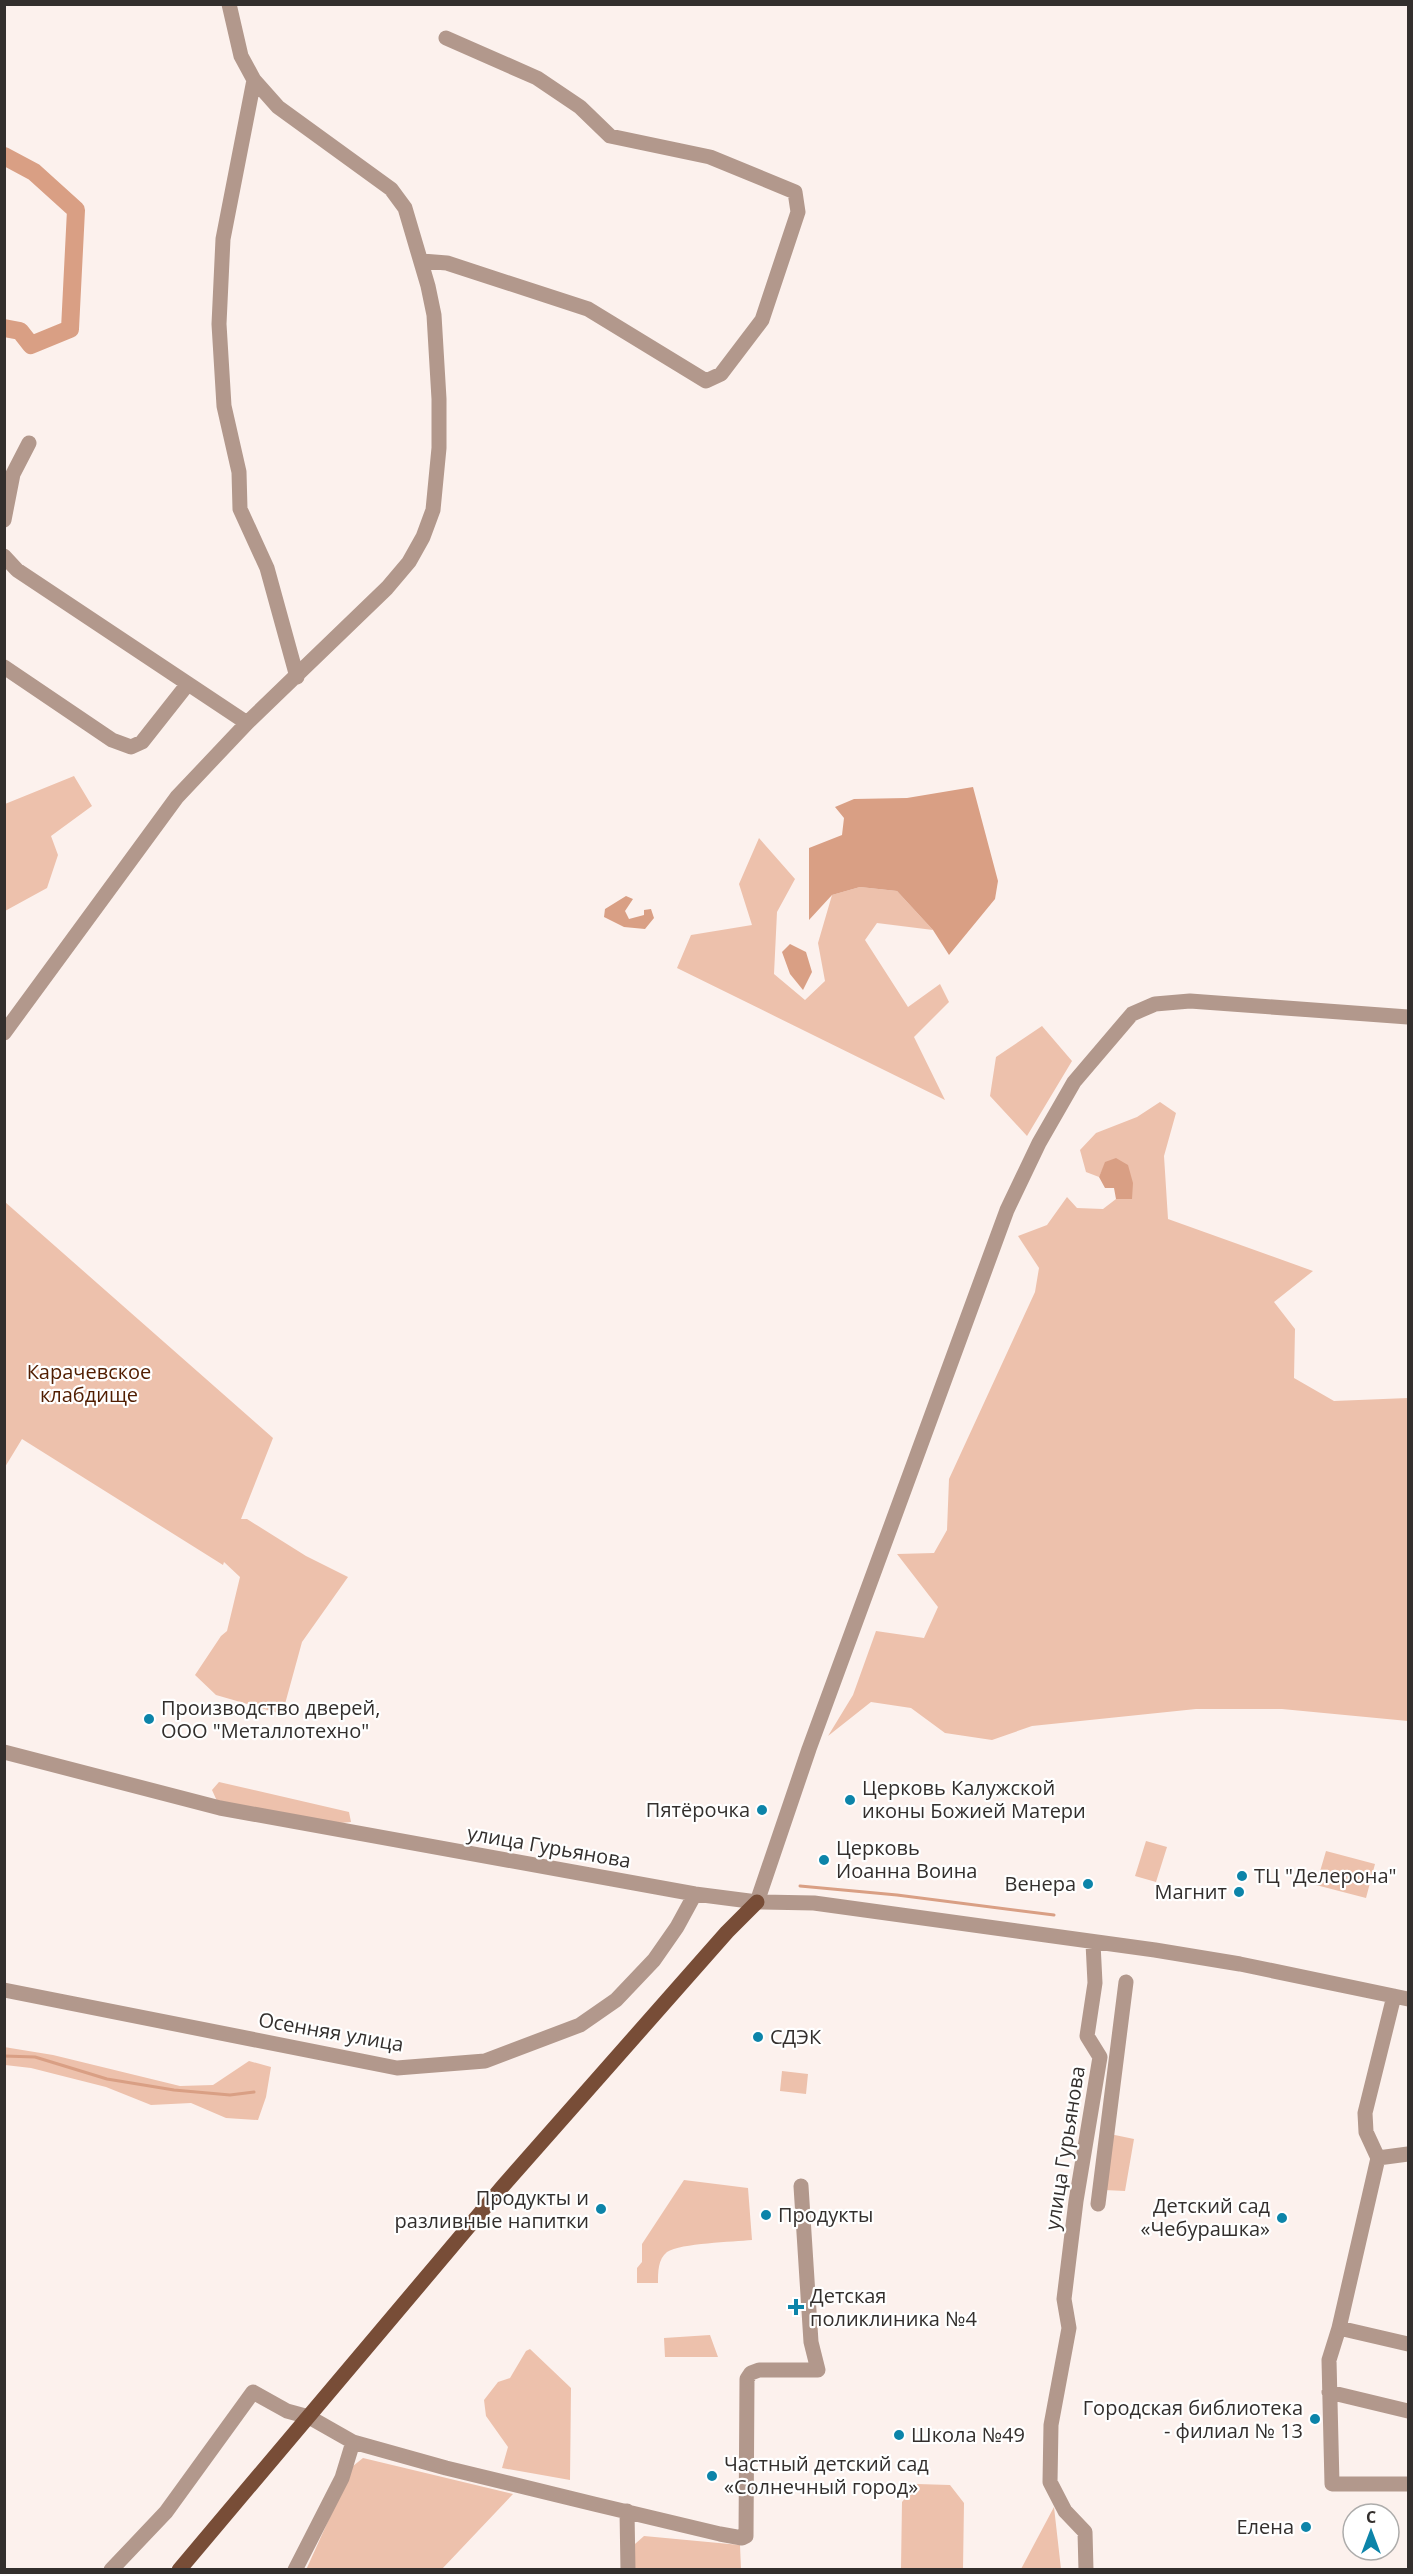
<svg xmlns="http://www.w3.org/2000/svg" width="1413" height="2574" font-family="'Open Sans',sans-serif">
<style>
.green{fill:#edc1ac}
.water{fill:#d99f84}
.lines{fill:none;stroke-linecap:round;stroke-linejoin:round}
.stream{stroke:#d99f84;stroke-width:3}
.river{stroke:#d99f84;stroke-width:18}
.minor{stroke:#b2988c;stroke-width:15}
.major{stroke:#784d37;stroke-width:15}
.poi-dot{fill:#0c84a9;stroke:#fff;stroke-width:2}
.labels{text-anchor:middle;stroke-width:4.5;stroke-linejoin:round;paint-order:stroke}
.park-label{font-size:20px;fill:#511d00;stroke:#fff}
.poi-label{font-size:20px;fill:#332f2d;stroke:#fff;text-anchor:start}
.street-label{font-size:20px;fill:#332f2d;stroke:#fff}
</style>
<rect width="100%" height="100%" fill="#fcf1ed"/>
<!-- green -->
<path class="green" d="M74,776L92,806L51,836L58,855L47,888L5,911V804Z
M759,838L795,879L777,912L774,974L805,1000L825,981L818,943L832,895L860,887L897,891L933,930L877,923L865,940L908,1007L940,984L949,1002L914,1037L945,1100L677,968L691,935L752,925L739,884Z
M1042,1026L1072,1061L1027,1136L990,1096L996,1057Z
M1160,1102L1176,1113L1164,1156L1168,1219L1313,1271L1274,1302L1295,1329L1294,1378L1334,1401L1408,1398V1721L1282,1709H1196L1032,1726L992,1740L945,1733L911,1708L871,1702L828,1736L853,1695L876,1631L924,1638L938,1607L897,1554L934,1553L947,1530L949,1479L1035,1292L1039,1268L1018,1236L1047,1225L1067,1197L1077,1208L1103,1209L1116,1199L1132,1198L1106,1162L1099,1177L1086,1172L1080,1150L1096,1133L1137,1117Z
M5,1202L273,1438L241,1519H247L306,1556L348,1577L302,1642L285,1704L278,1713L216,1695L195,1675L221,1636L227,1631L240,1577L224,1562L223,1565L22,1439L5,1467Z
M219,1782L349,1812L351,1822L340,1823L217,1801L212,1790Z
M1146,1841L1167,1847L1156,1882L1135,1876Z
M1326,1851L1375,1864L1366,1898L1316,1885Z
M4,2047L53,2055L180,2086L213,2085L249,2061L271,2067L266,2097L258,2120L226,2118L191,2103L151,2105L106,2087L31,2068L5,2065Z
M782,2071L808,2074L806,2094L780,2091Z
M1110,2134L1134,2139L1125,2191L1104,2190Z
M684,2180L748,2188L752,2240C733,2242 681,2243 667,2252C658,2259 658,2272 658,2283H637V2268L642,2262V2244Z
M710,2335L718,2357H665L664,2338Z
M530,2349L571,2388L570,2480L502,2468L508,2447L486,2416L484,2400L498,2382L510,2378L526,2351Z
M363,2458L513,2494L442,2569L306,2570L353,2466Z
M917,2484L950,2485L964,2503L963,2569H901L902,2502Z
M1054,2507L1061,2569H1021Z
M644,2536L740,2545L741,2569H635V2544Z"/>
<!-- water -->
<path class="water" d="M973,787L998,881L995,899L949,955L933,930L897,891L860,887L832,895L809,920V848L842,835L844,818L835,807L854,799L907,798Z
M626,896L633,899L625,911L629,919L644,915V910L651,909L654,918L645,929L624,927L604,917L605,909Z
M790,944L806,952L812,972L803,990L790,974L782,952Z
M1116,1158L1128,1165L1133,1183L1132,1199H1116L1114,1188H1105L1099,1177L1105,1162Z"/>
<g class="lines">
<!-- stream -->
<path class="stream" d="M800,1886L897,1895L1054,1915
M4,2056L35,2057L107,2079L174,2090L230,2095L254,2092"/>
<!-- river -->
<path class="river" d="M4,156L34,172L76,210L70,329L31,345L20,331L4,328"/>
<!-- minor -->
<path class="minor" d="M254,80L223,239L219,324L224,406L239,472L240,509L267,568L297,677
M422,261L447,263L588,309L706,381L721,374L762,320L798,212L795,192L710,157L610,136L580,107L537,78L446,38
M4,520L13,474L29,443
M4,556L17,570L247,723
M4,667L112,740L131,747L142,742L187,685
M4,1033L177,797L247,723L387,588L409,562L423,537L433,510L439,448V399L434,315L428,286L405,208L391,189L278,107L254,80L241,56L229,4
M4,1752L220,1808L695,1894L757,1902L814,1903L1155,1950L1240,1964L1408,1999
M757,1902L809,1749L1007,1210L1039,1143L1074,1082L1132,1014L1155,1004L1190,1001L1408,1017
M4,1990L397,2068L485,2061L580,2025L616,2000L654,1960L677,1927L695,1894
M1394,1996L1365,2113L1366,2132L1378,2158L1339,2328L1329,2360L1332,2484H1408
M1378,2158L1408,2154
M1098,2204L1126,1982
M1339,2328L1408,2344
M1329,2392L1408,2411
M627,2511L628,2570
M111,2570L166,2512L253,2392L287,2411L309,2417L353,2442L446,2468L594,2504L720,2534L742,2538L746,2536L747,2379L751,2373L759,2370H818L811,2342L801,2186
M295,2570L342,2478L353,2442
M1086,2570L1085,2532L1065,2511L1050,2482L1051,2425L1069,2328L1064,2299L1076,2201L1100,2057L1087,2036L1095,1983L1093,1943"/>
<!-- major -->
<path class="major" d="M179,2570L503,2186L727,1932L757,1902"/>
</g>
<!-- markers -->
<g class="poi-dot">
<circle cx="149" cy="1719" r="6"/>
<circle cx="850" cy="1800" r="6"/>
<circle cx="762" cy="1810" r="6"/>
<circle cx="824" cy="1860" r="6"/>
<circle cx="1242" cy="1876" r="6"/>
<circle cx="1088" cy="1884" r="6"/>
<circle cx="1239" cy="1892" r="6"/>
<circle cx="758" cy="2037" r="6"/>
<circle cx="601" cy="2209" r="6"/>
<circle cx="766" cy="2215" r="6"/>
<circle cx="1282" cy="2218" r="6"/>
<path d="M793 2298h6v6h6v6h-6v6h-6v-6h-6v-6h6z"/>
<circle cx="1315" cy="2419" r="6"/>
<circle cx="899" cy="2435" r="6"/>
<circle cx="712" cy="2476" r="6"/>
<circle cx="1306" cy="2527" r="6"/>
</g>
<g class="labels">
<!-- park labels -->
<g class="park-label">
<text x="89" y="1379">Карачевское<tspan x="89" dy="23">клабдище</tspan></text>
</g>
<!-- poi labels -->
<g class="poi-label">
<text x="161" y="1715">Производство дверей,<tspan x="161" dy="23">ООО "Металлотехно"</tspan></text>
<text x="862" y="1795">Церковь Калужской<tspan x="862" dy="23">иконы Божией Матери</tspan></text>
<text x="750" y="1817" text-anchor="end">Пятёрочка</text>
<text x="836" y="1855">Церковь<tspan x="836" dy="23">Иоанна Воина</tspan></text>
<text x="1254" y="1883">ТЦ "Делерона"</text>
<text x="1076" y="1891" text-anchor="end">Венера</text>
<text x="1227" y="1899" text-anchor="end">Магнит</text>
<text x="770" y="2044">СДЭК</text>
<text x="589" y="2205" text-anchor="end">Продукты и<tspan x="589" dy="23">разливные напитки</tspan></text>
<text x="1270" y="2213" text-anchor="end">Детский сад<tspan x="1270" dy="23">«Чебурашка»</tspan></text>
<text x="778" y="2222">Продукты</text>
<text x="810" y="2303">Детская<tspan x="810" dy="23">поликлиника №4</tspan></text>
<text x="1303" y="2415" text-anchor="end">Городская библиотека<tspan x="1303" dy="23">- филиал № 13</tspan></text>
<text x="911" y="2442">Школа №49</text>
<text x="724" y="2471">Частный детский сад<tspan x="724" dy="23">«Солнечный город»</tspan></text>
<text x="1294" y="2534" text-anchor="end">Елена</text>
</g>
<!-- street labels -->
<g class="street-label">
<text transform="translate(549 1847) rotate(10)" y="7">улица Гурьянова</text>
<text transform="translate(331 2032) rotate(10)" y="7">Осенняя улица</text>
<text transform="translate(1065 2148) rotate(-81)" y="7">улица Гурьянова</text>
</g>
</g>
<!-- border -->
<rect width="1413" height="2574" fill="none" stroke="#332f2d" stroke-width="12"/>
<!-- north arrow -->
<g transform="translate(1371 2532)"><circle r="28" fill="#ffffff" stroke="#adacab" stroke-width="1.5"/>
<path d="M0-4.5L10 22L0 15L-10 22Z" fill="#0c84a9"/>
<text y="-9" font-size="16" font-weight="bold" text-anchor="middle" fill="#332f2d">С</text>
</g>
</svg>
